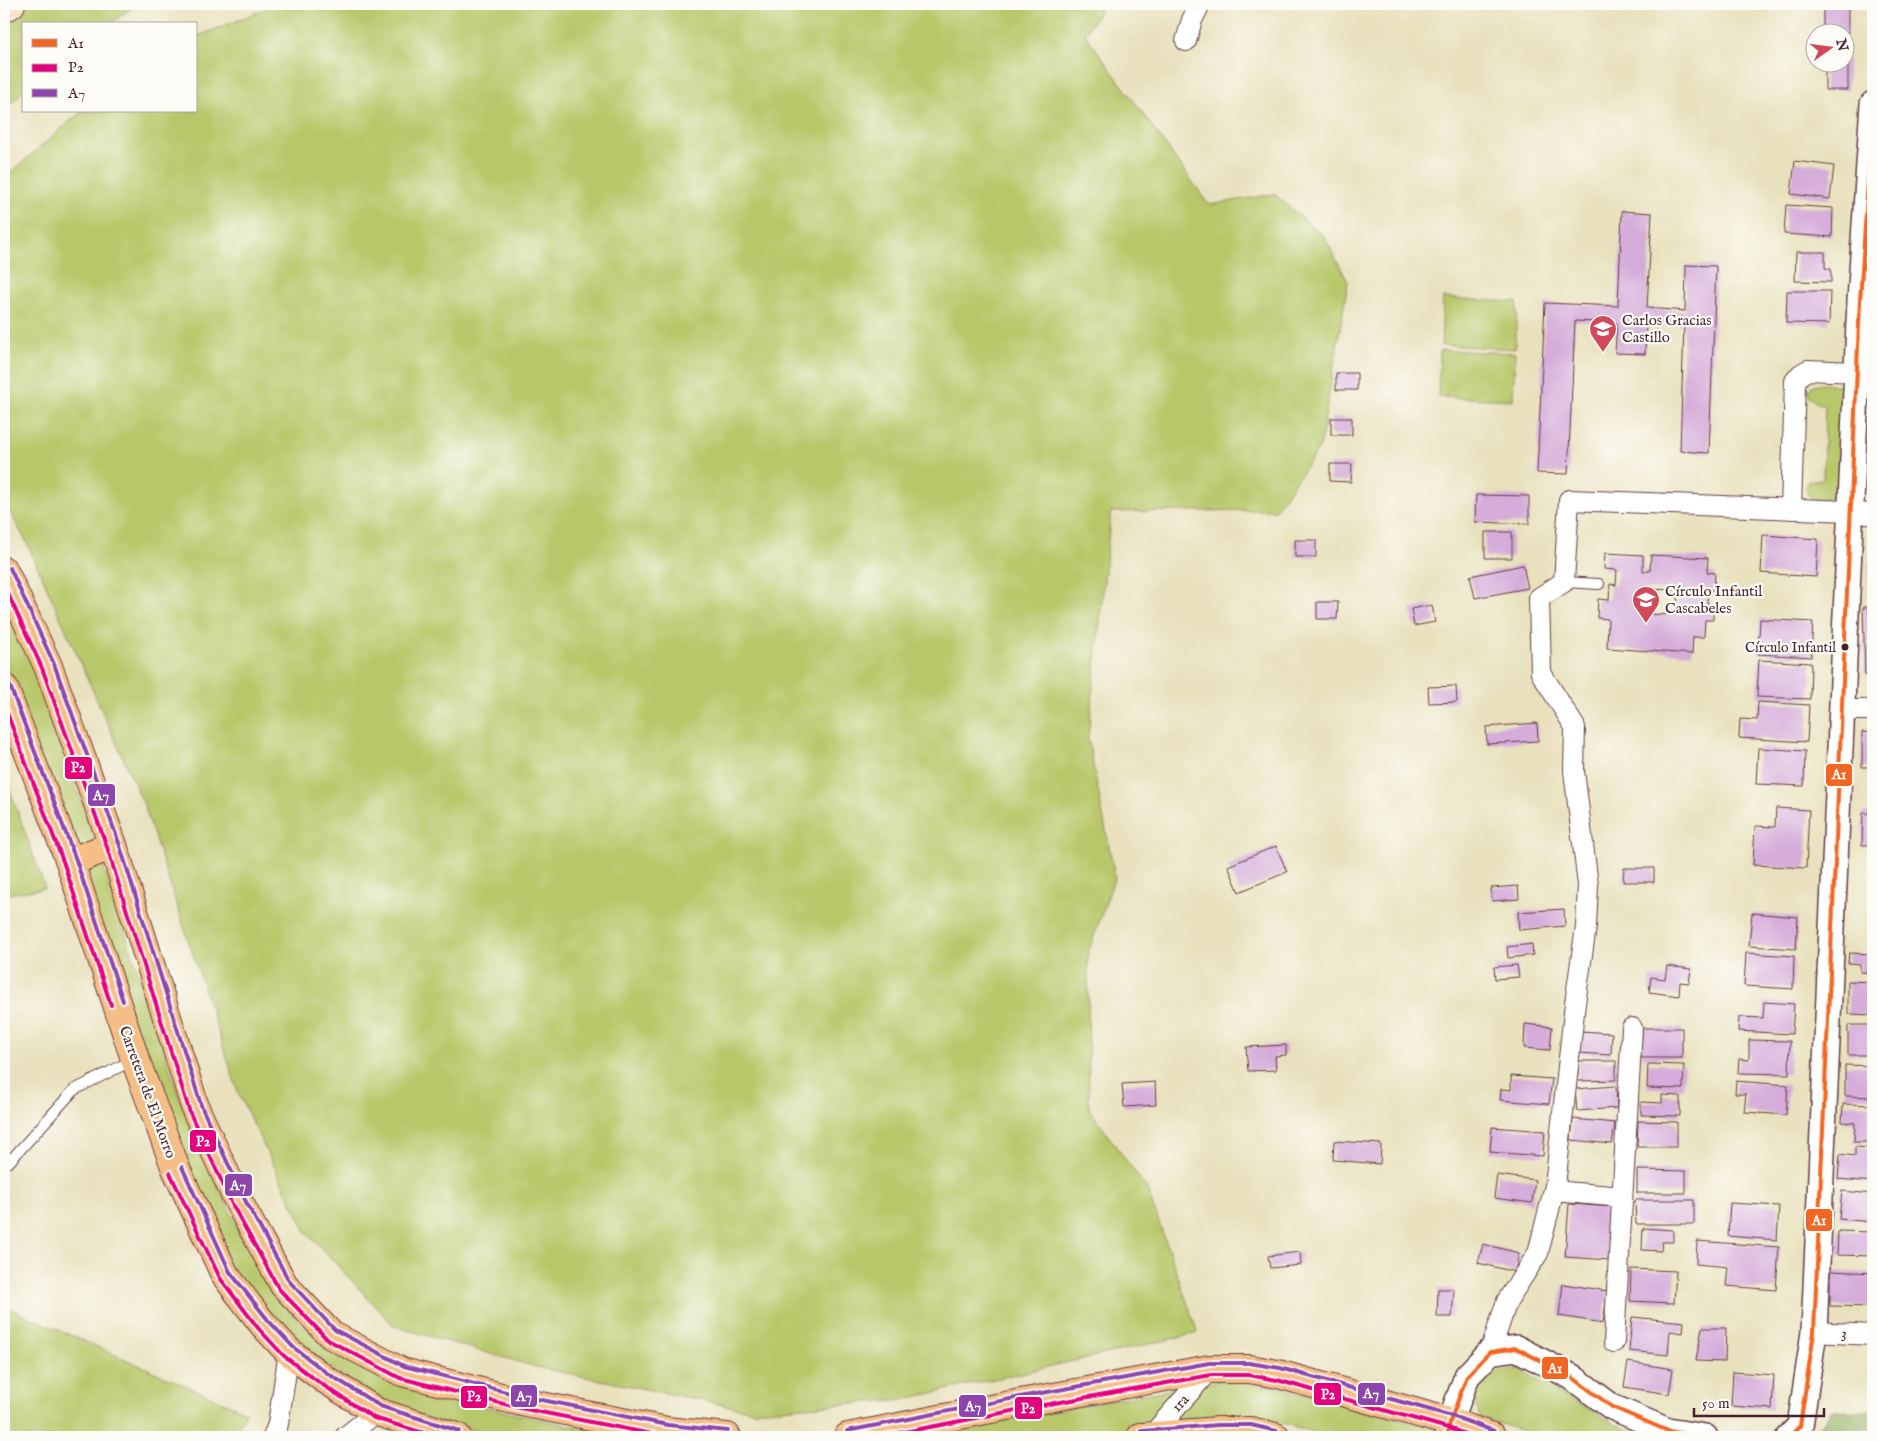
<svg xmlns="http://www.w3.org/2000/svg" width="1877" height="1441" font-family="'IM FELL English',serif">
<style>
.green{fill:#b7c769;stroke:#80734a}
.forest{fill:#91ac5d;stroke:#6e6644}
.building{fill:#d6adda;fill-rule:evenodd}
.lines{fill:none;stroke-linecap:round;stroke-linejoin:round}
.service-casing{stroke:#623c41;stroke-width:12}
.minor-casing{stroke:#623c41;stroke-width:22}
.tertiary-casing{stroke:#623c41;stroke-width:28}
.secondary-casing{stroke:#623c41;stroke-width:30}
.primary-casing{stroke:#623c41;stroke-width:30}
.service{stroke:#fff;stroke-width:10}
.minor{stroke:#fff;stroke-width:20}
.tertiary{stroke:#fff;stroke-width:25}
.secondary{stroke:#fbe5cf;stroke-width:28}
.primary{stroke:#f6be87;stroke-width:28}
.bus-1-casing{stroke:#fdfcf7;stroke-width:8}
.bus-2-casing{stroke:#fdfcf7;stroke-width:8}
.bus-3-casing{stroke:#fdfcf7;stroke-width:8}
.bus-1{stroke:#f26522;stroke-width:4}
.bus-2{stroke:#e5007d;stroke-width:4}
.bus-3{stroke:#8e44ad;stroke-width:4}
.bus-dot{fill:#4a1f2b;stroke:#fdfcf7;stroke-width:2}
.labels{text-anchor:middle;stroke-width:4.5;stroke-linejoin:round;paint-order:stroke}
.bus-label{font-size:14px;fill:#4a1f2b;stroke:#fdfcf7;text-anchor:end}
.poi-label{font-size:15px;fill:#4a1f2b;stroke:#fdfcf7;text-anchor:start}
.street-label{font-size:15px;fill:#4a1f2b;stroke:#fdfcf7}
.line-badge{stroke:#fdfcf7;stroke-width:2}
.badge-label{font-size:14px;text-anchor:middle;font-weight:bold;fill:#fff}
</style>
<rect width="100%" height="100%" fill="#fdfcf7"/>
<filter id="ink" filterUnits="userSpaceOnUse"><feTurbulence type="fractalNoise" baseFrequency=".02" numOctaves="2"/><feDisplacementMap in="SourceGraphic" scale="10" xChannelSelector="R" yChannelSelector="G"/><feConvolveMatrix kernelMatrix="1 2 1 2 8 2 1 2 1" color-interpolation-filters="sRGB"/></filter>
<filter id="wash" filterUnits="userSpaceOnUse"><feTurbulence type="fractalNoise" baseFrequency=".0096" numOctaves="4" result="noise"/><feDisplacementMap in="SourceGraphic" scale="20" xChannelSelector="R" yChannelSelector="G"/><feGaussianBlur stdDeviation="1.12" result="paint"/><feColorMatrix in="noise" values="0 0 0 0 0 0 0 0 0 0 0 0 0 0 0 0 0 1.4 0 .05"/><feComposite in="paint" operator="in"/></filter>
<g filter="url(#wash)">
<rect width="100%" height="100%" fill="#e9e1be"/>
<!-- green -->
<path class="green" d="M4,4H137L110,24H24V90L4,111Z
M278,4H1104L1085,34L1209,205L1274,194L1324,236L1348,282L1320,447L1275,510L1111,512L1088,739L1115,877L1088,953L1089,1109L1147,1189L1198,1333L906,1399L754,1411L536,1367L394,1326L306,1232L239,1095L144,805L27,543L4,502V178L82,111H196V37Z
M1443,298L1517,302L1515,349L1441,345Z
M1440,350L1515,353L1513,400L1438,397Z
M1822,383L1843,386L1839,498L1812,499C1805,493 1805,489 1808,481L1823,479L1825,405C1816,403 1811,401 1808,391L1813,385Z
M4,601L31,656L95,841L182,1105L238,1228L271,1293L326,1348L392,1383L518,1415L626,1437H505L443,1423L382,1402L296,1344L230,1271L181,1162L4,661Z
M4,774L45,888L4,895Z
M4,1306L246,1412L234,1437H4Z
M1522,1370L1554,1391L1641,1437H1541L1480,1417L1474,1399L1482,1380L1501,1371Z
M1224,1380L1279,1387L1438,1429L1436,1437H1331L1272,1420L1219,1416L1089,1437H928L1067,1408Z"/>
<!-- forest -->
<path class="forest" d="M1832,1410L1873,1411V1437H1813Z"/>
<g id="blocks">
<!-- building -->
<path class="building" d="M1823,4H1848V33L1823,32Z
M1844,47H1848V90H1825V62H1844Z
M1795,161L1834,166L1830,199L1791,194Z
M1786,205L1833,208L1832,237L1784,234Z
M1622,211L1652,213L1647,308L1685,311L1686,265L1716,266L1709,453L1680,451L1684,325L1646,322L1645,354L1615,353L1617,323L1575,321L1568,474L1537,473L1545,303L1618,306Z
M1796,252H1825V268L1831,269V282L1795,281Z
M1787,291H1830L1829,324L1786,323Z
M1336,373H1357V390H1336Z
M1331,418H1352V435H1331Z
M1330,464H1352L1351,482L1330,481Z
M1476,495L1529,496V524L1475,522Z
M1485,532H1512V558H1485Z
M1763,535L1818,539L1816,577L1761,573Z
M1295,540H1316V557H1295Z
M1870,552H1873V584H1868Z
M1605,553L1643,555V571H1650L1651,555L1708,558L1707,572L1715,573L1714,590H1708L1707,604H1713V620H1705L1704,637H1693L1692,654L1607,648L1608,619L1597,618L1598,599L1609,600L1610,584L1616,585L1617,570L1604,569ZM1645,589L1678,590L1677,615L1644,614Z
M1523,565L1528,588L1475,598L1470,576Z
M1317,602H1338L1337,619H1317Z
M1432,605L1435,622L1414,626L1411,609Z
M1863,607H1873V675H1865Z
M1760,619L1813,622L1811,657L1758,654Z
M1759,660L1811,663L1810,699L1757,697Z
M1456,686L1457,702L1429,703L1428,687Z
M1758,702L1809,705L1807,742L1739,738L1740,719L1757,720Z
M1537,723L1538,741L1487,744L1486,727Z
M1862,732L1873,733V767H1862Z
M1758,748L1805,751L1804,786L1756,784Z
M1776,808L1809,810L1806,868L1753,865L1755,826L1775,827Z
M1863,813H1873V845H1862Z
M1276,846L1287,872L1239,892L1228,866Z
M1624,868H1654V882H1623Z
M1518,886L1519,899L1492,901L1491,888Z
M1564,909L1565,926L1519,930L1518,912Z
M1752,913L1798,917L1796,949L1749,946Z
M1532,944L1533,955L1508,958L1507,947Z
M1746,953L1794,956L1793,989L1744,986Z
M1849,953L1873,954V973L1860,972V964L1848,963Z
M1517,965L1519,977L1495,979L1494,967Z
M1667,966L1691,969L1689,983L1680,982L1679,996L1649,992L1651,977L1665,979Z
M1848,981L1873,982V1015L1848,1014Z
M1764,1002L1794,1004L1792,1034L1738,1031L1739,1017L1763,1018Z
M1525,1024L1552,1027L1550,1050L1524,1048Z
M1848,1025H1873V1055H1848Z
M1642,1028H1682V1058H1641Z
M1579,1031L1612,1033L1611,1055L1578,1053Z
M1749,1040L1790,1041L1789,1074L1738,1073L1739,1059L1749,1060Z
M1286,1045V1055L1275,1056L1276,1070L1248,1071L1246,1047Z
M1578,1061H1616V1080L1578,1081Z
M1648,1064L1684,1065L1683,1089L1647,1088Z
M1845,1065L1873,1066V1097L1845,1096Z
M1511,1076L1552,1079L1549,1104L1500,1100L1501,1089L1511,1090Z
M1736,1081L1788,1085L1786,1115L1744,1112L1746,1094H1735Z
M1155,1082L1156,1105L1124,1107L1122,1084Z
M1616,1086L1617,1108L1577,1111L1575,1089Z
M1662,1095L1680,1096V1116L1641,1115V1102L1662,1103Z
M1843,1104L1873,1105V1142H1854L1855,1123L1842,1122Z
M1573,1119L1615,1123L1612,1144L1571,1140Z
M1638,1121L1677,1122V1147H1637Z
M1492,1127L1545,1131L1543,1156L1490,1152Z
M1334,1141L1381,1144L1380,1164L1333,1160Z
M1855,1147L1873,1148V1182L1838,1179L1840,1154L1855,1156Z
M1637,1170L1686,1171V1193H1637Z
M1497,1175L1535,1180L1532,1203L1494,1198Z
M1842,1191L1873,1194V1222L1839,1219Z
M1635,1200H1694V1224H1636Z
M1730,1203L1779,1206L1777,1240L1728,1236Z
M1569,1204L1614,1207L1610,1260L1565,1257Z
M1643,1228L1673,1230V1242H1662L1661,1251L1642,1250Z
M1838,1231L1873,1232V1256L1837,1255Z
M1697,1241L1779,1247L1776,1290L1726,1286L1728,1267L1696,1264Z
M1483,1244L1519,1253L1515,1272L1478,1263Z
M1300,1252L1301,1265L1270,1268L1268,1256Z
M1631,1269L1676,1271L1674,1303L1630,1301Z
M1830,1271L1873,1273V1307L1830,1306Z
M1563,1284L1608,1291L1603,1323L1559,1316Z
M1438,1289H1454L1452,1317H1437Z
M1632,1317L1684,1322L1683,1333L1670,1331L1668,1355L1629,1351Z
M1702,1328H1726L1725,1362L1696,1361Z
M1628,1362L1673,1369L1669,1394L1624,1387Z
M1733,1372L1774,1375L1772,1409L1731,1406Z"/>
</g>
</g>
<g filter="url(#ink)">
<use href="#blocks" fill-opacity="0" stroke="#623c41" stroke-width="1"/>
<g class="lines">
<defs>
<path id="service" d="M1564,582L1599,584
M9,1162L74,1090L135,1059"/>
<path id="minor" d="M1186,41L1192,20L1200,4
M1791,509L1795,381L1801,374L1808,370L1856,372
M1841,710H1873
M1554,1191L1622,1197
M1814,1332L1873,1335
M1614,1342L1632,1028
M1490,1352L1507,1301L1538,1253L1555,1186L1575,1003L1586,927L1588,885L1574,771L1575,727L1541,673L1539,598L1564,582L1569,500L1850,511L1873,515
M273,1437L278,1424L289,1352
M345,1437L377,1412
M1152,1437V1435L1210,1369"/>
<path id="tertiary" d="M1447,1437L1450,1422L1467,1376L1490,1352L1516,1348L1572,1377L1612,1407L1668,1431L1705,1437
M1789,1437L1800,1426L1814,1332L1860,301L1873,104"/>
<path id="secondary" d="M4,8L11,4"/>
<path id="primary" d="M4,571L48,666L113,845L196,1110L239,1203L284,1285L331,1335L402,1372L521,1402L667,1431L727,1437
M4,688L70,862L135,1059L176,1169L225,1275L263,1324L289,1352L323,1378L377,1412L457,1437
M70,862L113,845
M848,1437L1026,1402L1210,1369H1249L1278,1374L1450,1422L1492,1437
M1141,1437L1218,1431H1251L1276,1437"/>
</defs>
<!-- service casing -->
<use href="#service" class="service-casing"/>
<!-- minor casing -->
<use href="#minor" class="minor-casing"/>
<!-- tertiary casing -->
<use href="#tertiary" class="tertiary-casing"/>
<!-- secondary casing -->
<use href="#secondary" class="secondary-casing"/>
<!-- primary casing -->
<use href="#primary" class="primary-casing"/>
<!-- service -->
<use href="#service" class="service"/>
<!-- minor -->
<use href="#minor" class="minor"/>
<!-- tertiary -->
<use href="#tertiary" class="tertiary"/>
<!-- secondary -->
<use href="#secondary" class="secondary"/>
<!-- primary -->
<use href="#primary" class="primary"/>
<defs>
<path id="bus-1" d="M1447,1437L1450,1422L1467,1376L1490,1352L1516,1348L1572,1377L1612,1407L1668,1431L1705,1437
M1789,1437L1800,1426L1814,1332L1860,301L1873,107"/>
<path id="bus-2" d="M4,585L42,668L107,847L190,1113L233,1206L279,1289L328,1340L400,1378L520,1408L667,1437
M4,705L64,864L111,1005
M170,1173L220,1278L258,1328L284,1356L320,1383L374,1418L437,1437
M879,1437L1027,1408L1211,1375H1248L1277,1380L1448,1428L1474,1437"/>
<path id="bus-3" d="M10,568L54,664L119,843L202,1108L245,1200L289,1281L335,1330L404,1366L522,1396L668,1425L728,1431
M10,686L76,860L123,1001
M182,1167L230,1272L268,1320L293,1347L327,1373L380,1406L459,1431
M847,1431L1025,1396L1209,1363H1249L1280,1368L1452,1416L1494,1431
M1141,1431L1218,1425H1251L1277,1431"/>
</defs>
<!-- bus-1 casing -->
<use href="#bus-1" class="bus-1-casing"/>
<!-- bus-2 casing -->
<use href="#bus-2" class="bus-2-casing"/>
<!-- bus-3 casing -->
<use href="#bus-3" class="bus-3-casing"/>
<!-- bus-1 -->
<use href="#bus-1" class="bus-1"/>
<!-- bus-2 -->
<use href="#bus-2" class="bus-2"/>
<!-- bus-3 -->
<use href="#bus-3" class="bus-3"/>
</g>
</g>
<!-- icons -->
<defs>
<symbol id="school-pin" viewBox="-11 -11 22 30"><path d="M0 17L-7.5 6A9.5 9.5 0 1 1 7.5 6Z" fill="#d1495b" stroke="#fdfcf7"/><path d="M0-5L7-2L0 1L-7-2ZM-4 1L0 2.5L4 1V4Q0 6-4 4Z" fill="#fff"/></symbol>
</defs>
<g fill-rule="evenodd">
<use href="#school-pin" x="1587" y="313" width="32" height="43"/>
<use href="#school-pin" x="1630" y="584" width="32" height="43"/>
</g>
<!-- markers -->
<circle class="bus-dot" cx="1845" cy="647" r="4.5"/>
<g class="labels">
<!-- bus labels -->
<g class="bus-label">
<text x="1836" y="652">Círculo Infantil</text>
</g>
<!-- poi labels -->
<g class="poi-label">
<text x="1622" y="325">Carlos Gracias<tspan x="1622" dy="17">Castillo</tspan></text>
<text x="1665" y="596">Círculo Infantil<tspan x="1665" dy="17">Cascabeles</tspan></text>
</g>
<!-- street labels -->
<g class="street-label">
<text transform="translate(148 1092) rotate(70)" y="5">Carretera de El Morro</text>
<text transform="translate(1844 1333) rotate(3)" y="5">3</text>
<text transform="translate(1180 1403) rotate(-48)" y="5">1ra</text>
</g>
</g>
<g class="line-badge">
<rect x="64" y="756" width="29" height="24" rx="5" fill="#e5007d"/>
<rect x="1825" y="763" width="28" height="24" rx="5" fill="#f26522"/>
<rect x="87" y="783" width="29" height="24" rx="5" fill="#8e44ad"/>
<rect x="189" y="1129" width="28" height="24" rx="5" fill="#e5007d"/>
<rect x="224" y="1173" width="29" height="24" rx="5" fill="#8e44ad"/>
<rect x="1805" y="1208" width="28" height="24" rx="5" fill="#f26522"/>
<rect x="1541" y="1356" width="28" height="24" rx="5" fill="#f26522"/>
<rect x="1357" y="1382" width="29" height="24" rx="5" fill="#8e44ad"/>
<rect x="1313" y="1382" width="29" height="24" rx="5" fill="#e5007d"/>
<rect x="510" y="1384" width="28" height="24" rx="5" fill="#8e44ad"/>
<rect x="460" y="1385" width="28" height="24" rx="5" fill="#e5007d"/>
<rect x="958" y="1394" width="29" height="24" rx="5" fill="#8e44ad"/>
<rect x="1014" y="1396" width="29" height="24" rx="5" fill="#e5007d"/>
</g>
<g class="badge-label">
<text x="78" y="772">P2</text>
<text x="1839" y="779">A1</text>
<text x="101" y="800">A7</text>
<text x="203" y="1146">P2</text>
<text x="238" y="1190">A7</text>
<text x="1819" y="1225">A1</text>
<text x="1555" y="1373">A1</text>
<text x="1371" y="1398">A7</text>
<text x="1328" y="1399">P2</text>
<text x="524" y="1401">A7</text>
<text x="474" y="1401">P2</text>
<text x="973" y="1411">A7</text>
<text x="1028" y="1413">P2</text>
</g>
<!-- margin -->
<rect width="1877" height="1441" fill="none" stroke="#fdfcf7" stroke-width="20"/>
<!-- legend -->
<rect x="22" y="22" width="175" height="90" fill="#fdfcf7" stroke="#b5a4a5"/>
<rect x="32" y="39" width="25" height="8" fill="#f26522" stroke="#b5a4a5"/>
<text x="68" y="48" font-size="15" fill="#4a1f2b">A1</text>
<rect x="32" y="64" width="25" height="8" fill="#e5007d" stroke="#b5a4a5"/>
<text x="68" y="72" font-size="15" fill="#4a1f2b">P2</text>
<rect x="32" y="89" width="25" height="8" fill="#8e44ad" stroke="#b5a4a5"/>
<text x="68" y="98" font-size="15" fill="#4a1f2b">A7</text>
<!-- north arrow -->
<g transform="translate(1830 48) rotate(76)"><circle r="24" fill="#fdfcf7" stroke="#b5a4a5"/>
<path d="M0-4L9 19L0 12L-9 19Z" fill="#d1495b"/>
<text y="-8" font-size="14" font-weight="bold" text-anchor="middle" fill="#4a1f2b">N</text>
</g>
<!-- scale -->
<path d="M1694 1408v8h130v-8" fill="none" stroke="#4a1f2b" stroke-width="2.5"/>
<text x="1702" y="1408" font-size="15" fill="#4a1f2b" stroke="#fdfcf7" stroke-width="4" paint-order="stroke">50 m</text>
</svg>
